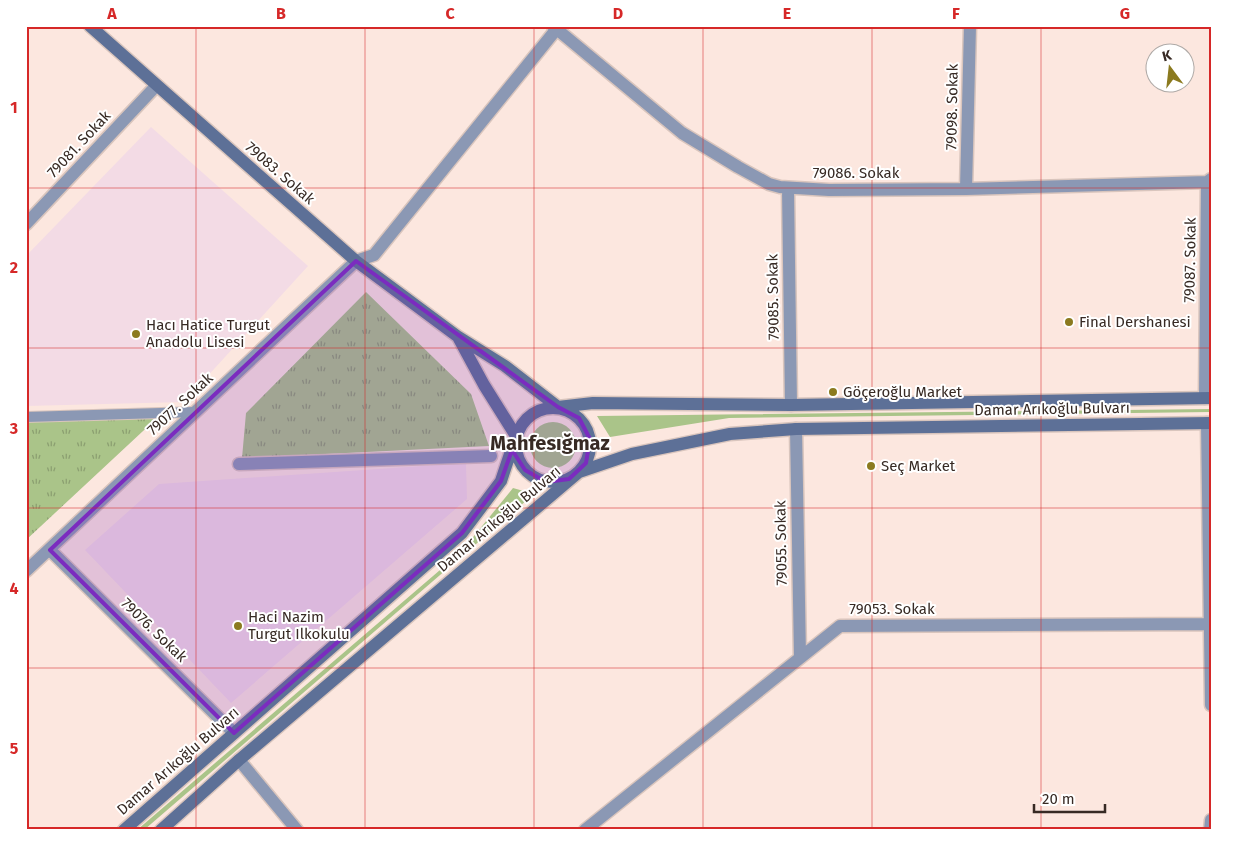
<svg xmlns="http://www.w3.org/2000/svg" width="1237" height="856" font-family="'Fira Sans',sans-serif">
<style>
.education{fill:#f3dbe5}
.green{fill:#aac489}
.park{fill:url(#park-tufts)}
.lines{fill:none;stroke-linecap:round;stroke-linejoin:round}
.lane-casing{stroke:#d9c5bd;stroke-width:12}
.street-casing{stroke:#d9c5bd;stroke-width:15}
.secondary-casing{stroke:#d9c5bd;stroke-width:15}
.lane{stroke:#8b98b4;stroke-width:10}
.street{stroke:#8b98b4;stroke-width:12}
.secondary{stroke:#5d7097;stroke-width:12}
.marked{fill:#7b2cbf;fill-opacity:0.2;stroke:#7b2cbf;stroke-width:4;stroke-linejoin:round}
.grid{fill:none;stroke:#d62828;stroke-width:1;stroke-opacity:0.55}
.poi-dot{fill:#8b7a1f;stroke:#fff;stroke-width:2}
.labels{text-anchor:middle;stroke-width:4;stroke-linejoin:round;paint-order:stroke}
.street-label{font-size:15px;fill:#372a24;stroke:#fff}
.poi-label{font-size:15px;fill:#372a24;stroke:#fff;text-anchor:start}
.district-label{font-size:20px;font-weight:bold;fill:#372a24;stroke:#fff}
.neatline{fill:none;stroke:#d62828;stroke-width:2}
.grid-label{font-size:16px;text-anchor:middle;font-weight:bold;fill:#d62828}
</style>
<defs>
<pattern id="park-tufts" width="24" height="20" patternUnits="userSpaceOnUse" patternTransform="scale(1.25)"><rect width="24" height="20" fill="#aac489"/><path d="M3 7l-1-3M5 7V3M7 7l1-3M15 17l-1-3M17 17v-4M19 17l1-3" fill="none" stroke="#8b9f70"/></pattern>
</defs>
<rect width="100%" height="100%" fill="#fce7df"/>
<!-- education -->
<path class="education" d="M151,127L308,266L184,402L26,406V256Z
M466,463L467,499L231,703L85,550L159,484Z"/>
<!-- green -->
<path class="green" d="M1211,409V412L729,418L610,437L597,416Z
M530 445a23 23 0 1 1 46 0a23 23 0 1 1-46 0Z
M513,488L534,494L144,830H137L461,552Z"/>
<!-- park -->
<path class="park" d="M366,292L471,394L489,446L242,458L246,413Z
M157,418L26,540V421Z"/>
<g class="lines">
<defs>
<path id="lane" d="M26,417L195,412"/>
<path id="street" d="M553,26L682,133L738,167L769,184L780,187L829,190L966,189L1207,182L1211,179
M788,189L791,405
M966,189L970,26
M26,224L156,86
M1205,398L1207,182
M1207,423L1211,705
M796,429L800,657
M239,464L491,456
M50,550L234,733
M26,571L356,261L374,255L559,26
M239,760L297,830
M585,830L840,626L1211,624
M1210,830L1211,820"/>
<path id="secondary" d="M90,26L356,261L457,336L505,366L558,407
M458,337L484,385L516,436
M558,407L593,403L791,405L1211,398
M516 445a37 37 0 1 1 74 0a37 37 0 1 1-74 0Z
M124,830L462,533L501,481L516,436
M161,830L239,760L579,472L632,454L730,434L796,429L1211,423"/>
</defs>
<!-- lane casing -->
<use href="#lane" class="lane-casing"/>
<!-- street casing -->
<use href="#street" class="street-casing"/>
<!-- secondary casing -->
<use href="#secondary" class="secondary-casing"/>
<!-- lane -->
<use href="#lane" class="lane"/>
<!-- street -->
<use href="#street" class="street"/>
<!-- secondary -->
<use href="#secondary" class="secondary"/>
</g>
<!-- marked area -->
<path class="marked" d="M356,261L558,407L579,418L590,439L586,463L569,479L546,482L525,470L512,450L501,481L462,533L234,733L50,550Z"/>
<!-- grid -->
<path class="grid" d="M196,26V830M365,26V830M534,26V830M703,26V830M872,26V830M1041,26V830M26,188H1211M26,348H1211M26,508H1211M26,668H1211"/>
<!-- markers -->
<g class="poi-dot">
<circle cx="1069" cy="322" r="5"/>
<circle cx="136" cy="334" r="5"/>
<circle cx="833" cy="392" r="5"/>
<circle cx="871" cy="466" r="5"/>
<circle cx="238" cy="626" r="5"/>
</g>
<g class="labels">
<!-- street labels -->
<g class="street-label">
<text transform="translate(952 107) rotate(-89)" y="5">79098. Sokak</text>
<text transform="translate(79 144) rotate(-47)" y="5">79081. Sokak</text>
<text transform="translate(280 173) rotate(41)" y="5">79083. Sokak</text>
<text x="856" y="178">79086. Sokak</text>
<text transform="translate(1190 260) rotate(-89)" y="5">79087. Sokak</text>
<text transform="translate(773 297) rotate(-91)" y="5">79085. Sokak</text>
<text transform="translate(180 404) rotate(-43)" y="5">79077. Sokak</text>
<text transform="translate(1052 409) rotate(-1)" y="5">Damar Arıkoğlu Bulvarı</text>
<text transform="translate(499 519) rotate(-40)" y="5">Damar Arıkoğlu Bulvarı</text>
<text transform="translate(781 543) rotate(-91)" y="5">79055. Sokak</text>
<text x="892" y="614">79053. Sokak</text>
<text transform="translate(154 630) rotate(44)" y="5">79076. Sokak</text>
<text transform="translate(178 761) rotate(-41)" y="5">Damar Arıkoğlu Bulvarı</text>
</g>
<!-- poi labels -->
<g class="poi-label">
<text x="1079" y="327">Final Dershanesi</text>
<text x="146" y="330">Hacı Hatice Turgut<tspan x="146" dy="17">Anadolu Lisesi</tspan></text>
<text x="843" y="397">Göçeroğlu Market</text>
<text x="881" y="471">Seç Market</text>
<text x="248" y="622">Haci Nazim<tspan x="248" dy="17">Turgut Ilkokulu</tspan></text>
</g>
<!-- district labels -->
<g class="district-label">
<text x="550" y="450">Mahfesığmaz</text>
</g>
</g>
<!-- border -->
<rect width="1237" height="856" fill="none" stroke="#ffffff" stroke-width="55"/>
<!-- north arrow -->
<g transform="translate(1170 68) rotate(345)"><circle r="24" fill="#ffffff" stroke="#afaaa7"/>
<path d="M0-4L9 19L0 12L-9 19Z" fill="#8b7a1f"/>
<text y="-8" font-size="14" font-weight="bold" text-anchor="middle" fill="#372a24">K</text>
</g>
<!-- scale -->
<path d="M1034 804v8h71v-8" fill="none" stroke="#372a24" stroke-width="2.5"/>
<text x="1042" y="804" font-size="15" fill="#372a24" stroke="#ffffff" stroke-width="4" paint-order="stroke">20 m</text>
<rect x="28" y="28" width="1182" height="800" class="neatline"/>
<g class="grid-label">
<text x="112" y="19">A</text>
<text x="281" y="19">B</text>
<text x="450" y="19">C</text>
<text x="618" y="19">D</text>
<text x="787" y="19">E</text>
<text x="956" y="19">F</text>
<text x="1125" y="19">G</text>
<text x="14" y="113">1</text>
<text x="14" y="273">2</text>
<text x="14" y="434">3</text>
<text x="14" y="594">4</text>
<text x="14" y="754">5</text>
</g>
</svg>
